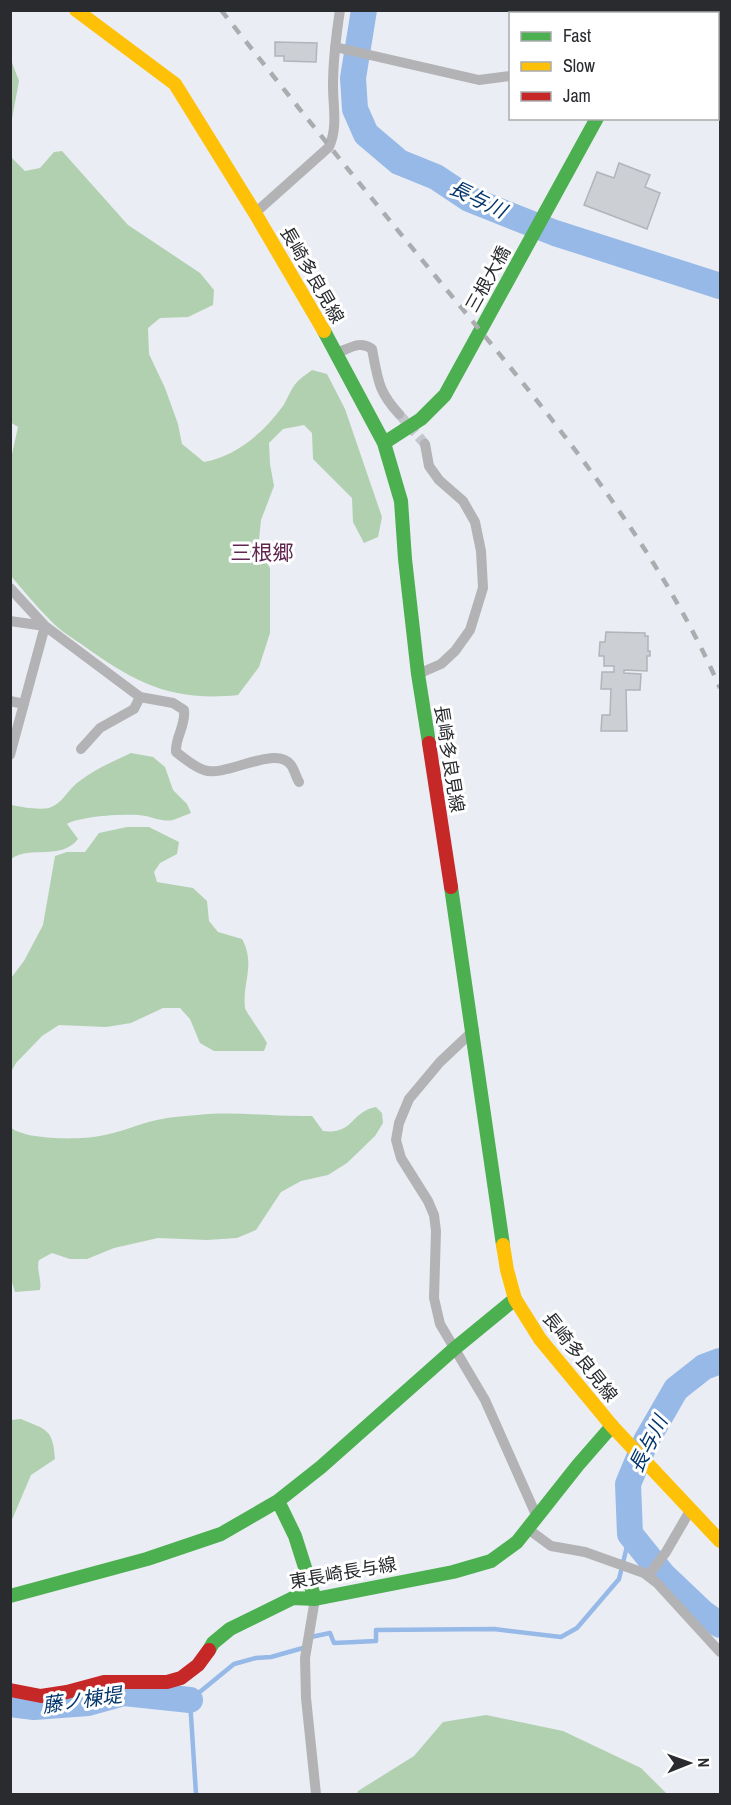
<svg xmlns="http://www.w3.org/2000/svg" width="731" height="1805" font-family="'Archivo Narrow','Noto Sans JP',sans-serif">
<style>
.forest{fill:#b0d0b0}
.lines{fill:none;stroke-linecap:round;stroke-linejoin:round}
.stream{stroke:#96b9e7;stroke-width:4.5}
.river{stroke:#96b9e7;stroke-width:26}
.building{fill:#cccfd4;stroke:#b2b4b9;stroke-width:1.5}
.street-tunnel{stroke:#c3c6cc;stroke-width:10;stroke-dasharray:10 5;stroke-linecap:butt}
.street{stroke:#b3b3b5;stroke-width:10}
.fast{stroke:#4caf50;stroke-width:14}
.slow{stroke:#ffc107;stroke-width:14}
.jam{stroke:#c62828;stroke-width:14}
.rail{stroke:#aaacaf;stroke-width:4.5;stroke-dasharray:10 10;stroke-linecap:butt}
.labels{text-anchor:middle;stroke-width:6;stroke-linejoin:round;paint-order:stroke}
.street-label{font-size:18px;fill:#292b2f;stroke:#fff}
.water-label{font-size:20px;font-style:italic;fill:#02366d;stroke:#fff}
.quarter-label{font-size:21px;fill:#612750;stroke:#fff}
</style>
<rect width="100%" height="100%" fill="#eaedf3"/>
<!-- forest -->
<path class="forest" d="M11,60L19,81L11,124Z
M62,151L128,225L200,273L214,290L213,305L188,317L160,318L148,328L149,354L165,388L178,424L182,444L204,462C237,456 264,432 283,406C288,398 291,388 298,381C302,377 308,373 312,370L327,374L345,409L382,517L378,537L364,543L353,522L352,498L313,459L312,433L304,425L283,429L269,443L270,464L274,486L261,520L258,550L270,568V633L259,667L238,695C173,702 135,683 84,646C73,638 60,631 51,621C37,607 24,591 11,576L10,463L18,427L10,422L11,157L25,171L40,168L54,152Z
M131,753L153,757L165,767L173,790L187,804L191,813C185,815 179,818 173,820C163,822 155,818 146,816C129,813 81,816 67,824L78,839C61,861 30,845 11,859V805C22,807 37,810 49,808C62,804 67,791 77,783C93,770 112,762 131,753Z
M127,827H149L179,842L177,854L160,863L154,872L157,882L193,888L207,901L209,921L218,932L242,939C256,965 242,982 245,1008C246,1012 263,1035 267,1043L264,1051H214L200,1043L190,1019L180,1008H163L131,1023L106,1027L59,1025L42,1036L16,1063L11,1072V978L24,961L43,925L55,856L67,852H85L99,833Z
M376,1107L382,1113L383,1123L375,1136L347,1163L328,1175L301,1181L281,1192L256,1230L237,1238L207,1240L158,1238L114,1248L87,1259H70L52,1253L39,1260C36,1270 42,1279 40,1290L15,1292L10,1276L11,1128C28,1140 78,1140 100,1136C119,1133 138,1124 157,1120C170,1117 185,1116 198,1115C236,1111 274,1117 312,1116L323,1131C354,1135 350,1112 376,1107Z
M21,1419C47,1430 53,1429 55,1459L31,1475L11,1522V1420Z
M486,1715L563,1731L641,1768L667,1794H357L358,1791L414,1756L443,1722Z"/>
<g class="lines">
<!-- stream -->
<path class="stream" d="M311,1637L330,1633L334,1643L376,1641V1630L494,1629L561,1637L577,1628L619,1579L630,1534
M196,1794L190,1700L234,1664L256,1658L271,1657L303,1648"/>
<!-- river -->
<path class="river" d="M364,10L353,78L355,109L366,134L399,162L436,177L469,199L555,233L720,286
M720,1361L704,1367L676,1389L646,1441L628,1484L630,1534L663,1575L702,1612L720,1625
M10,1704L34,1707L88,1703L124,1693L190,1700"/>
</g>
<!-- building -->
<path class="building" d="M275,42L317,43L316,62L284,61V56H275Z
M619,163L650,175L645,187L660,193L647,229L584,205L597,172L614,178Z
M606,632L645,633V636H648V651H650V656H647V671L624,670V673L641,674L640,690H626L627,731H601L602,715H610L611,689H601L602,672H614V666H604V656H599L600,642H605Z"/>
<g class="lines">
<!-- street-tunnel -->
<path class="street-tunnel" d="M399,414L425,444"/>
<!-- street -->
<path class="street" d="M595,14L599,10
M335,47L479,80L510,76
M255,213L329,147C338,127 333,107 333,86C333,61 336,36 340,10
M337,353C350,348 360,340 372,349C378,380 378,391 399,414
M10,588L45,626L10,755
M10,621L45,626L140,697L173,703L184,710C186,726 175,737 176,752C184,758 194,767 204,770C226,778 275,744 291,765C294,769 296,777 299,782
M418,674L441,664L455,651L470,630L483,588L481,551L475,522L463,501L439,480L429,466L425,444
M10,701L24,704
M81,749L100,728L134,709L140,697
M474,1030L440,1062L409,1099L399,1123L396,1140L401,1158L428,1201L434,1215L436,1231L434,1298L440,1324L485,1400L537,1517
M528,1529L551,1546L585,1552L644,1573L657,1583L720,1652
M648,1576L666,1552L691,1509
M315,1599L305,1658L306,1698L316,1794"/>
<!-- fast -->
<path class="fast" d="M324,331L384,443L401,501L405,559L418,674L429,743
M384,443L421,419L445,395L597,118
M451,887L503,1245
M278,1501L295,1536L315,1599
M10,1596L147,1559L221,1534L278,1501L321,1467L454,1349L515,1299
M209,1650L213,1643L230,1629L293,1598L315,1599L453,1572L491,1561L517,1542L578,1465L612,1426"/>
<!-- slow -->
<path class="slow" d="M76,10L175,84L255,213L324,331
M654,14L656,10
M503,1245L507,1270L515,1299L540,1339L612,1426L720,1541"/>
<!-- jam -->
<path class="jam" d="M429,743L451,887
M10,1690L41,1696L67,1692L104,1682H167L181,1678L198,1665L209,1650"/>
<!-- rail -->
<path class="rail" d="M221,10C295,104 370,197 446,289C548,413 655,540 720,688"/>
</g>
<g class="labels">
<!-- street labels -->
<g class="street-label">
<text transform="translate(312 275) rotate(60)" y="6">長崎多良見線</text>
<text transform="translate(488 279) rotate(-61)" y="6">三根大橋</text>
<text transform="translate(449 759) rotate(81)" y="6">長崎多良見線</text>
<text transform="translate(580 1357) rotate(52)" y="6">長崎多良見線</text>
<text transform="translate(343 1573) rotate(-10)" y="6">東長崎長与線</text>
</g>
<!-- water labels -->
<g class="water-label">
<text transform="translate(478 199) rotate(26)" y="7">長与川</text>
<text transform="translate(648 1444) rotate(-63)" y="7">長与川</text>
<text transform="translate(82 1700) rotate(-8)" y="7">藤ノ棟堤</text>
</g>
<!-- quarter labels -->
<g class="quarter-label">
<text x="262" y="560">三根郷</text>
</g>
</g>
<!-- border -->
<rect width="731" height="1805" fill="none" stroke="#292b2f" stroke-width="24"/>
<!-- legend -->
<rect x="509" y="12" width="210" height="108" fill="#ffffff" stroke="#a9aaac" stroke-width="1.5"/>
<rect x="521" y="32" width="30" height="9" fill="#4caf50" stroke="#a9aaac" stroke-width="1.5"/>
<text x="563" y="42" font-size="18" fill="#292b2f">Fast</text>
<rect x="521" y="62" width="30" height="9" fill="#ffc107" stroke="#a9aaac" stroke-width="1.5"/>
<text x="563" y="72" font-size="18" fill="#292b2f">Slow</text>
<rect x="521" y="92" width="30" height="9" fill="#c62828" stroke="#a9aaac" stroke-width="1.5"/>
<text x="563" y="102" font-size="18" fill="#292b2f">Jam</text>
<!-- north arrow -->
<g transform="translate(689 1763) rotate(89)" stroke="#ffffff" stroke-width="4.5" paint-order="stroke">
<path d="M0-4.5L10 22L0 15L-10 22Z" fill="#292b2f"/>
<text y="-9" font-size="16" font-weight="bold" text-anchor="middle" fill="#292b2f">N</text>
</g>
</svg>
